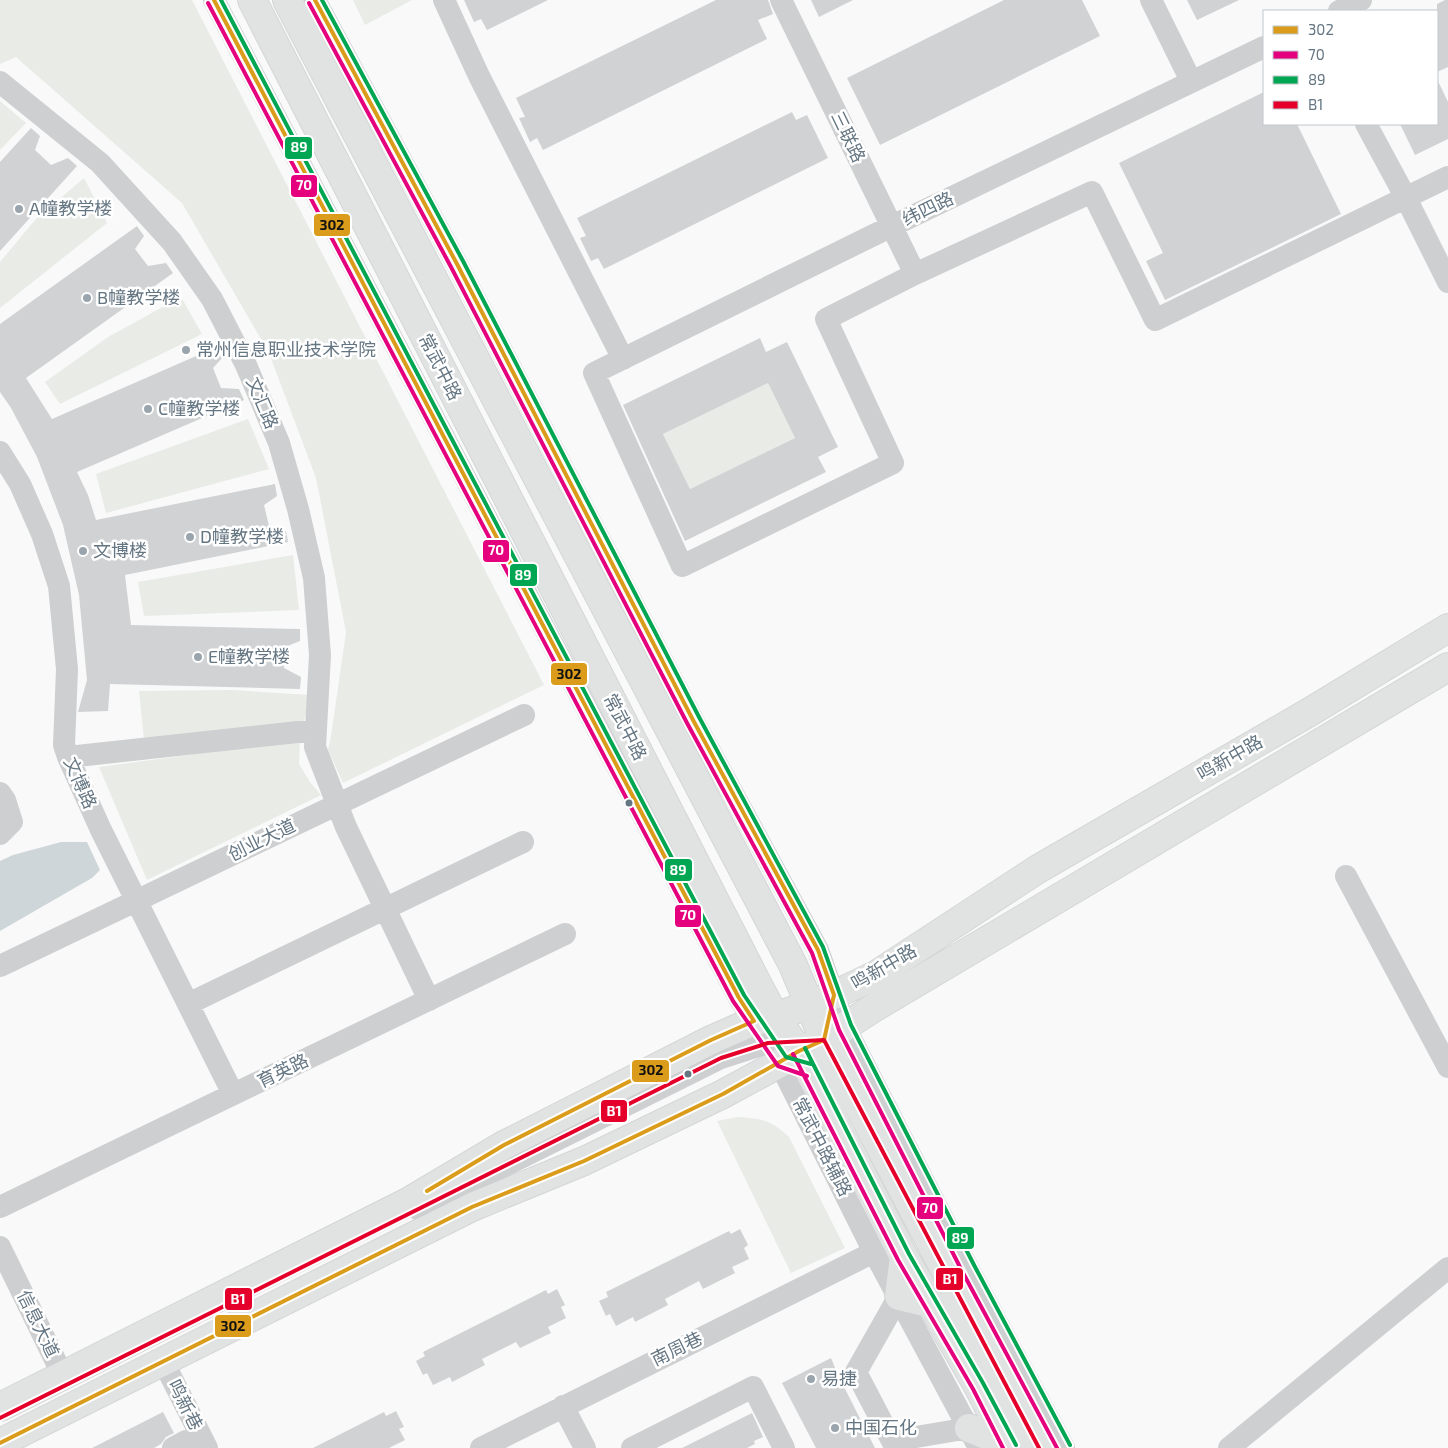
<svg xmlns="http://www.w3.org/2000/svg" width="1448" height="1448" font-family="'Exo 2','Noto Sans SC',sans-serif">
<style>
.green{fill:#e8ebe6}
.water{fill:#ced6d9}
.building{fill:#d0d2d3;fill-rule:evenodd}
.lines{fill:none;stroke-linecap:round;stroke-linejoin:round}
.major-casing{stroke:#d5d6d7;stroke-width:30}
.minor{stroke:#cecfd0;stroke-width:22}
.major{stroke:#e1e2e2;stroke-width:28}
.bus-1-casing{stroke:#fff;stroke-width:8}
.bus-2-casing{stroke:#fff;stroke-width:8}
.bus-3-casing{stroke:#fff;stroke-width:8}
.bus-4-casing{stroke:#fff;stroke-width:8}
.bus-1{stroke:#da9c1a;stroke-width:4}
.bus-2{stroke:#e5007d;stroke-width:4}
.bus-3{stroke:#00a651;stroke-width:4}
.bus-4{stroke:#e4002b;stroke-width:4}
.poi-dot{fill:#99a4ac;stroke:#fff;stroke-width:2}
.bus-dot{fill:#657683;stroke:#fff;stroke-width:2}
.labels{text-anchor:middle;stroke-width:5;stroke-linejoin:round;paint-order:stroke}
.street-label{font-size:18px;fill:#657683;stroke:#fff}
.poi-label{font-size:18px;fill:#657683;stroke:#fff;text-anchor:start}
.line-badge{stroke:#fff;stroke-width:2}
.badge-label{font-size:14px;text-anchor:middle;font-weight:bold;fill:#fff}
.pale-badge-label{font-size:14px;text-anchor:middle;font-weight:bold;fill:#111}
</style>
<rect width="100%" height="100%" fill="#f9f9f9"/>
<!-- green -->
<path class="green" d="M0,0H192L544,685L343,783L328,750L331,736L346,632L316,478L269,353L182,203L16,57L0,64Z
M353,0H412L365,25Z
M0,101L26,123L0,150Z
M84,178L107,223L0,308V262L36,219Z
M181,297L202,334L60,404L45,382L108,337Z
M768,383L795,438L690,489L663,434Z
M248,419L269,469L106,513L96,474Z
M293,555L299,610L144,616L138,582Z
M232,690L310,695L304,721L144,740L139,691Z
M300,740L299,764L310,782L321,795L147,880L99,767Z
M738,1117C764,1119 770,1120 789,1137L845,1248L791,1273L717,1121Z"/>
<!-- water -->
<path class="water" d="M61,842H87L100,870L92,878L0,931V861L13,855Z"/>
<!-- building -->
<path class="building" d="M464,0H548L487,30L481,19L474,22Z
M716,0H768L773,14L758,20L767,39L543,150L537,138L530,142L519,118L525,117L516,98Z
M811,0H853L819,17Z
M1004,0H1082L1100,36L880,145L847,78Z
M1187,0H1239L1197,20Z
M1445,0H1448V67L1437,72V4Z
M1437,79L1448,102V139L1415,155L1400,124H1437Z
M1264,92V124H1297L1341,214L1165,300L1146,261L1163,253L1119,163Z
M792,112L796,120L807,115L828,158L604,269L598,258L591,261L580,238L586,236L577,218Z
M31,128L40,136L35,150L51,165L68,158L77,166L0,251V162Z
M137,226L144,236L135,249L148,266L166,263L173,273L26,378L52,419L219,346L223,357L213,368L221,388L239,389L244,400L77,472L88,495L96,520L275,484L277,496L264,505L269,526L286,531L288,542L125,575L131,625L300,629V641L285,647L284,668L301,677L300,689L110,684L108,711L78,712L87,680L79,595L63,525L37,457L11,408L0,392V324Z
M760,338L766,352L787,342L838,447L818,457L826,472L685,541L623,405ZM768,383L795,438L690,489L663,434Z
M740,1229L748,1245L744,1248L749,1259L732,1267L735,1273L703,1289L699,1281L665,1299L668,1305L635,1322L633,1317L616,1326L610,1314L606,1316L599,1301L608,1297L606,1292L729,1231L731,1234Z
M557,1289L565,1305L561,1307L566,1318L548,1327L551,1333L520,1348L516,1342L482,1359L485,1365L452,1382L450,1377L433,1385L427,1373L423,1375L416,1361L425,1356L423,1352L546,1290L548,1294Z
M831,1358L838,1375L875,1448H816L782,1383Z
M396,1411L404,1427L399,1429L405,1440L389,1448H313L384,1412L386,1416Z
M163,1412L174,1433L166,1437L161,1444L154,1448H92Z
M752,1413L763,1437L754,1441L755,1444L747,1448H682Z"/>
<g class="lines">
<defs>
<path id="major" d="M252,0L758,985L775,1017L799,1051L904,1257L978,1386L1010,1448
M287,0L793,965L824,1040L1039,1448
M904,1257L899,1296L932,1304
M0,1407L408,1202L504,1145L711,1040L754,1021L775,1017L834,995L876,975L1038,869L1308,713L1448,628
M969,1428L1008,1444
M0,1443L472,1207L584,1161L723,1094L782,1062L799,1051L824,1040L875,1007L1448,667"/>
</defs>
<!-- major casing -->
<use href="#major" class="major-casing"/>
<!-- minor -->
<path class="minor" d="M214,0L739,998L782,1062L786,1076L874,1252L979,1448
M315,0L457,264L693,720L818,950L845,1027L968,1268L1064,1448
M444,0L479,76L623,359
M781,0L915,274
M1151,0L1191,81
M1339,11L1361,0
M1264,47L892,226L594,373L682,566L893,463L826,319L915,274L1092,192L1155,320L1448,177
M0,82L100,163L172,242L212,299L246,365L279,443L298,509L314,578L320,655L315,747L346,827L429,1000
M1366,124L1406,198L1448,282
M0,452L20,484L42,534L59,586L67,669L64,745L68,757L101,830L233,1094
M68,757L316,730
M0,793L5,800L12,822L0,834
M1346,876L1448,1067
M0,966L524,715
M188,1004L523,842
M0,1207L565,934
M418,1209L721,1058L768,1043L781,1042
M0,1247L62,1374
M899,1296L856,1372L892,1441L969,1428
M163,1361L207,1448
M563,1406L585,1448
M173,1448L186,1441
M481,1448L874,1252
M632,1448L753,1387L784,1448
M1229,1448L1448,1268"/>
<!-- major -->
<use href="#major" class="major"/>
<defs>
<path id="bus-1" d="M214,0L739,998L754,1021L711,1040L504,1145L427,1191
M0,1443L472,1207L584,1161L723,1094L799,1051L824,1040L834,995L818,950L693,720L457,264L315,0"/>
<path id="bus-2" d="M208,3L733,1001L778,1066L807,1076
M309,3L451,267L687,723L812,953L839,1030L962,1271L1057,1448
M793,1054L898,1260L973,1389L1003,1448"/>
<path id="bus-3" d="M221,0L744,995L786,1057L811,1064
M322,0L463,261L699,717L823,947L851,1025L974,1265L1070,1445
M805,1048L909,1254L983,1383L1016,1445"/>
<path id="bus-4" d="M0,1418L721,1058L768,1043L824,1040L1039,1448"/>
</defs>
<!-- bus-1 casing -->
<use href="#bus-1" class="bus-1-casing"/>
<!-- bus-2 casing -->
<use href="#bus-2" class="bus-2-casing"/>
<!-- bus-3 casing -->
<use href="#bus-3" class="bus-3-casing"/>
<!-- bus-4 casing -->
<use href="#bus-4" class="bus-4-casing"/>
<!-- bus-1 -->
<use href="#bus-1" class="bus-1"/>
<!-- bus-2 -->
<use href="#bus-2" class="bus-2"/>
<!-- bus-3 -->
<use href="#bus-3" class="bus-3"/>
<!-- bus-4 -->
<use href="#bus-4" class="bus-4"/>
</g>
<!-- markers -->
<g class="poi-dot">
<circle cx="19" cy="209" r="5"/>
<circle cx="87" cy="298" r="5"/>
<circle cx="186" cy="350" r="5"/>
<circle cx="148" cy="409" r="5"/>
<circle cx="190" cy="537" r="5"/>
<circle cx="83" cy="551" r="5"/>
<circle cx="198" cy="657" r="5"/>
<circle cx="811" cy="1379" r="5"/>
<circle cx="835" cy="1428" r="5"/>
</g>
<g class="bus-dot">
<circle cx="629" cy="803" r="4.5"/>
<circle cx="688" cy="1074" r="4.5"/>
</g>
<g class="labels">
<!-- street labels -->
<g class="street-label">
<text transform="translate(848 137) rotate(64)" y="6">三联路</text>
<text transform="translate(928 209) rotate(-26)" y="6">纬四路</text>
<text transform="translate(440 367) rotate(63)" y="6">常武中路</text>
<text transform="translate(262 403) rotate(67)" y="6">文汇路</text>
<text transform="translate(625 727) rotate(63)" y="6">常武中路</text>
<text transform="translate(1230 758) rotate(-30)" y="6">鸣新中路</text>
<text transform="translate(80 783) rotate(66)" y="6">文博路</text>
<text transform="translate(262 840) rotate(-26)" y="6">创业大道</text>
<text transform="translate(884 967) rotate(-30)" y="6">鸣新中路</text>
<text transform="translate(283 1071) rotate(-26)" y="6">育英路</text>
<text transform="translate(822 1147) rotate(63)" y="6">常武中路辅路</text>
<text transform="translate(38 1324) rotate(64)" y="6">信息大道</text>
<text transform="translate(677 1349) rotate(-26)" y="6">南周巷</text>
<text transform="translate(185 1405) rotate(63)" y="6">鸣新巷</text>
</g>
<!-- poi labels -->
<g class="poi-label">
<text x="29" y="215">A幢教学楼</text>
<text x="97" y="304">B幢教学楼</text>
<text x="196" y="356">常州信息职业技术学院</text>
<text x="158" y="415">C幢教学楼</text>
<text x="200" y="543">D幢教学楼</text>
<text x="93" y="557">文博楼</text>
<text x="208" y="663">E幢教学楼</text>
<text x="821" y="1385">易捷</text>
<text x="845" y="1434">中国石化</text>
</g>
</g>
<g class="line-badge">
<rect x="284" y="136" width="29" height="24" rx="5" fill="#00a651"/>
<rect x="290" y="174" width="28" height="24" rx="5" fill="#e5007d"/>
<rect x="313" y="213" width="38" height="24" rx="5" fill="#da9c1a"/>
<rect x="482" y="539" width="28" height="24" rx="5" fill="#e5007d"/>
<rect x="509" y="563" width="29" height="24" rx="5" fill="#00a651"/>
<rect x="550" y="662" width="38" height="24" rx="5" fill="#da9c1a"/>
<rect x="664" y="858" width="29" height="24" rx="5" fill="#00a651"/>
<rect x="674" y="904" width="28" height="24" rx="5" fill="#e5007d"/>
<rect x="631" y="1059" width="39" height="24" rx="5" fill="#da9c1a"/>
<rect x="600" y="1099" width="28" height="24" rx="5" fill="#e4002b"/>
<rect x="916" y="1196" width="28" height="24" rx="5" fill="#e5007d"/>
<rect x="946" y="1226" width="29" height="24" rx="5" fill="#00a651"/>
<rect x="935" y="1267" width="29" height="24" rx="5" fill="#e4002b"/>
<rect x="224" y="1287" width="29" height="24" rx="5" fill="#e4002b"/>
<rect x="214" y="1314" width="38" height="24" rx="5" fill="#da9c1a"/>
</g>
<g class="badge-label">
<text x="299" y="152">89</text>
<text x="304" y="190">70</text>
<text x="496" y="555">70</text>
<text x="523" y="580">89</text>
<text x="678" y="875">89</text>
<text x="688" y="920">70</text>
<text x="614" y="1116">B1</text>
<text x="930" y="1213">70</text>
<text x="960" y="1243">89</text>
<text x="950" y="1284">B1</text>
<text x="238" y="1304">B1</text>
</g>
<g class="pale-badge-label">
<text x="332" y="230">302</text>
<text x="569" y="679">302</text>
<text x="651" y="1075">302</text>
<text x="233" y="1331">302</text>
</g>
<!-- legend -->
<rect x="1263" y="10" width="175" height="115" fill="#ffffff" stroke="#c1c8cd"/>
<rect x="1273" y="26" width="25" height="8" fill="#da9c1a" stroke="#c1c8cd"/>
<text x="1308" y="35" font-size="15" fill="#657683">302</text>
<rect x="1273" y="51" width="25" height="8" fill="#e5007d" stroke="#c1c8cd"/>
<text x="1308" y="60" font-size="15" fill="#657683">70</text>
<rect x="1273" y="76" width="25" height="8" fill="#00a651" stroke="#c1c8cd"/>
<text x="1308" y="85" font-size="15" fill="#657683">89</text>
<rect x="1273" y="101" width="25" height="8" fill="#e4002b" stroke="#c1c8cd"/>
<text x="1308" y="110" font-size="15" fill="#657683">B1</text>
</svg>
